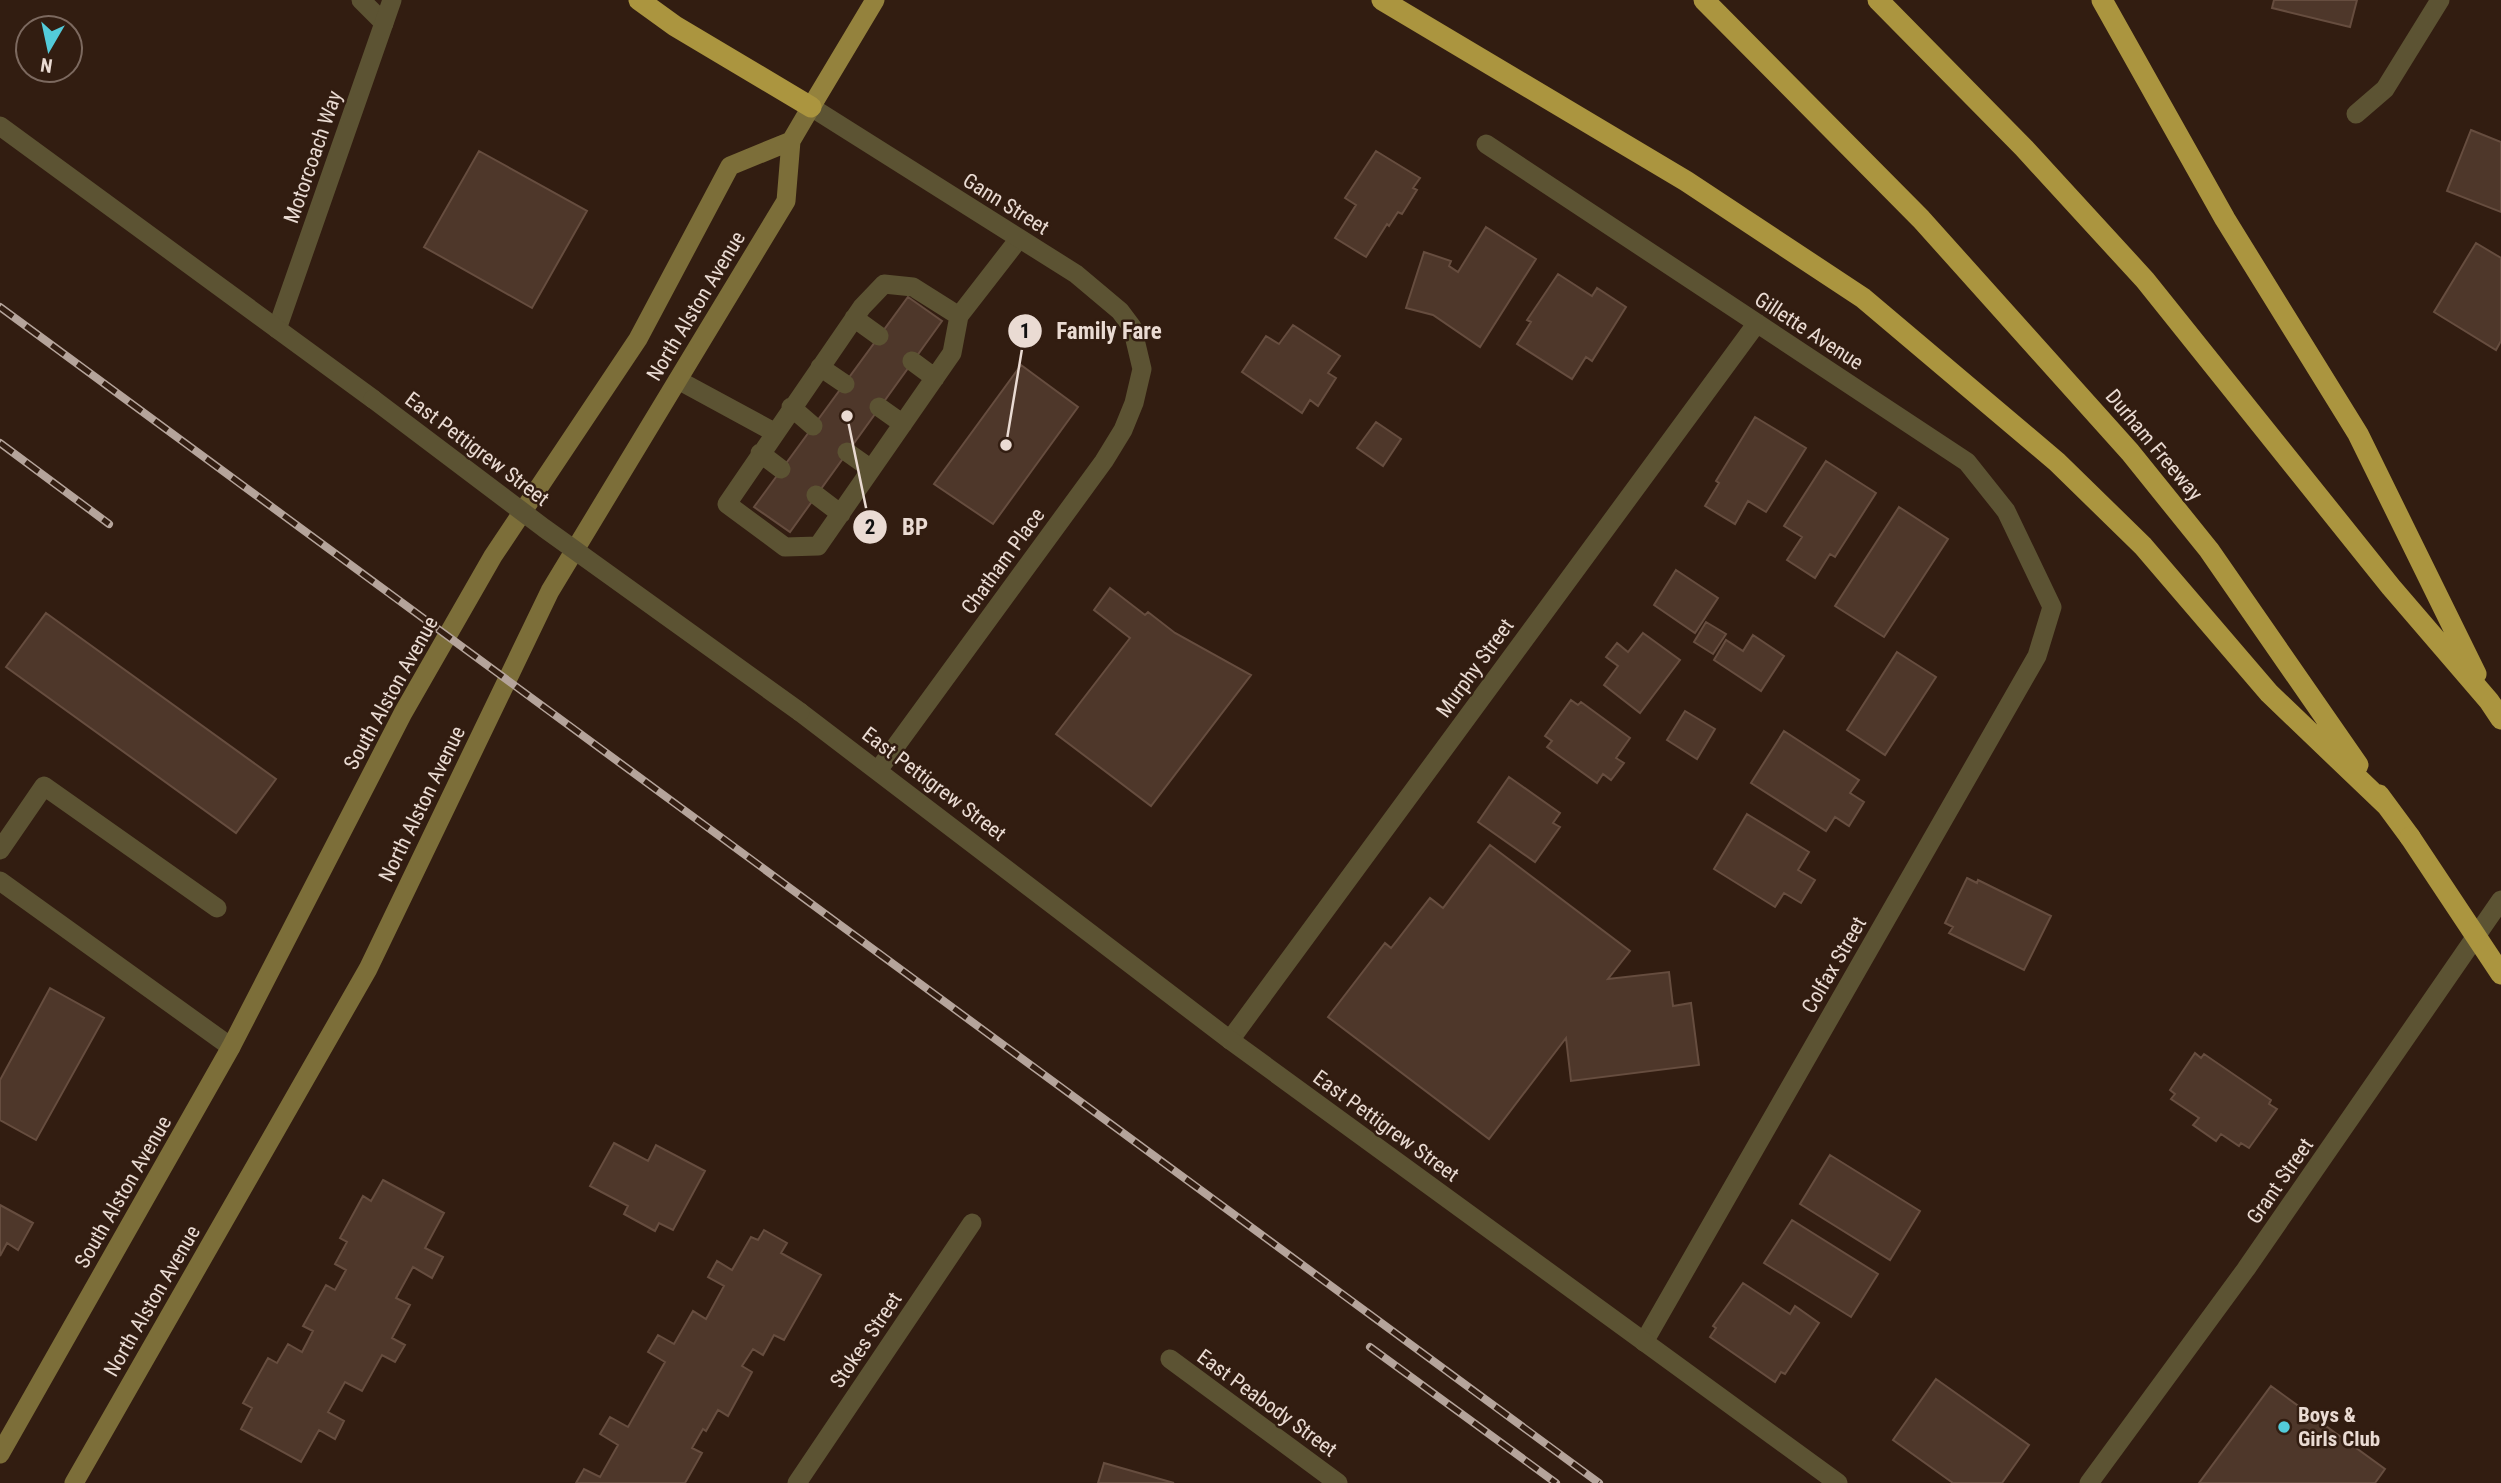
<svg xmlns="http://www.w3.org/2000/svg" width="2501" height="1483" font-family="'Roboto Condensed',sans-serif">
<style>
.building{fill:#4e372a;stroke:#664d3f;stroke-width:2}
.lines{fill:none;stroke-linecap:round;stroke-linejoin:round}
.service{stroke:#5c5333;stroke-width:19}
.minor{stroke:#5c5333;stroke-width:19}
.tertiary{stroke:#5c5333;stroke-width:19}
.secondary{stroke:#7c6e39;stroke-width:19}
.primary{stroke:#94823d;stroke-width:19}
.motorway{stroke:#ab953f;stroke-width:21}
.rail-casing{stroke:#b5a49b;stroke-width:8}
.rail{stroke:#321d11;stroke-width:5;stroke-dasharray:16;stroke-linecap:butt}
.tertiary-bridge{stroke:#5c5333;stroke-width:19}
.motorway-bridge{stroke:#ab953f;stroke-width:21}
.poi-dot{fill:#53cbda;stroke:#321d11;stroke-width:2.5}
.labels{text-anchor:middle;stroke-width:5;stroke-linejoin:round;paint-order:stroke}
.street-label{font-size:21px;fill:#eadbd3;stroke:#321d11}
.poi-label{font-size:21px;font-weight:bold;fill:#eadbd3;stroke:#321d11;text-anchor:start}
.leader{fill:none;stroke:#eadbd3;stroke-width:2.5}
.callout-dot{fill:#eadbd3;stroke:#321d11;stroke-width:2.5}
.mark-label{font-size:21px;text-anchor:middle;font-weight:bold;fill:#111}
.callout-label{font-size:23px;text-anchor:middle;font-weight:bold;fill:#eadbd3;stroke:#321d11;stroke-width:5;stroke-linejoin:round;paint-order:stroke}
</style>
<rect width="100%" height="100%" fill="#321d11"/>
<!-- building -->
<path class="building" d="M2274,0H2357L2350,27L2272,8Z
M2471,130L2501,142V212L2447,191Z
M479,151L587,211L532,308L424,247Z
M1376,151L1420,178L1413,188L1417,190L1402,214L1398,212L1389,226L1387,224L1366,257L1335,238L1356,205L1345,198Z
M1486,227L1536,259L1480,347L1433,315L1406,308L1424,252L1451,261L1449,266L1458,272Z
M2476,243L2501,258V341L2496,350L2434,312Z
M1558,274L1592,296L1597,288L1626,307L1592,361L1586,357L1572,379L1517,344L1531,322L1527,320Z
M908,297L942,321L790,532L754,507Z
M1293,325L1340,356L1328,373L1336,378L1318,406L1310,400L1302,413L1242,372L1266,336L1279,344Z
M1021,365L1078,407L993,524L934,484Z
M1755,417L1806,448L1766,512L1748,501L1735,524L1705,506L1719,483L1716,481Z
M1376,422L1401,439L1383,466L1357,448Z
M1826,461L1876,493L1835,557L1830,554L1815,578L1787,560L1802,537L1784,526Z
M1899,507L1948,539L1884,637L1835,606Z
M1676,570L1718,598L1695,633L1654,605Z
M1110,588L1145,615L1148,612L1175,633L1251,675L1151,806L1056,734L1130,638L1094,610Z
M46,613L276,779L236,833L6,667Z
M1706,622L1726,634L1713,654L1694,642Z
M1643,633L1680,660L1640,713L1604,685L1618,666L1606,657L1617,643L1628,652Z
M1753,635L1784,656L1761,691L1714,660L1726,640L1743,651Z
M1897,652L1936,677L1885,755L1847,730Z
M1571,700L1578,705L1581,702L1630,738L1616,758L1624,763L1611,780L1603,774L1597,783L1547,747L1552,741L1545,736Z
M1685,711L1715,729L1697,759L1667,740Z
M1784,731L1859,780L1850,793L1864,802L1849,826L1835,817L1826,831L1751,783Z
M1509,777L1560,813L1553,823L1560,827L1535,862L1478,822Z
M1747,814L1809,852L1798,870L1815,880L1801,903L1784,893L1775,907L1714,869Z
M1490,845L1630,951L1608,979L1669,972L1673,1006L1691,1003L1699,1065L1571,1081L1566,1038L1489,1139L1328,1017L1385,943L1391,948L1430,898L1443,908Z
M1967,878L1977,883L1978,880L2051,916L2024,970L1949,933L1953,927L1945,923Z
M50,988L104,1018L36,1140L0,1120V1080Z
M2195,1053L2201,1058L2204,1054L2271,1100L2269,1104L2277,1109L2249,1148L2241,1143L2239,1146L2221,1134L2216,1141L2193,1125L2199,1118L2171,1099L2175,1094L2170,1090Z
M614,1143L648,1161L656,1145L705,1171L673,1230L659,1223L655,1231L624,1214L628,1206L590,1186Z
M1830,1155L1920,1211L1890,1260L1800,1204Z
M383,1180L444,1213L425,1248L443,1257L432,1278L413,1267L396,1298L410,1305L392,1338L405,1345L395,1362L382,1355L362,1391L345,1382L328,1412L344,1421L335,1439L319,1430L301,1462L241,1429L252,1408L243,1403L268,1358L277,1363L288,1344L302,1352L313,1331L303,1326L326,1285L335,1290L346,1270L335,1264L347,1242L340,1238L363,1196L371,1201Z
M0,1205L33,1223L18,1250L7,1243L0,1256Z
M1792,1220L1878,1274L1851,1317L1764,1263Z
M764,1230L787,1243L781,1253L821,1275L784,1340L774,1335L763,1355L753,1349L742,1366L752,1372L728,1416L718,1410L706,1431L703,1429L692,1448L702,1453L685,1483H576L584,1469L600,1477L618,1445L600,1434L610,1417L628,1427L665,1362L648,1352L658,1335L674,1344L693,1311L706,1319L724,1286L708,1277L717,1261L732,1270L751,1237L758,1240Z
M1743,1283L1790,1314L1795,1306L1819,1323L1785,1374L1781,1372L1775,1382L1710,1337L1716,1328L1713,1326Z
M1936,1379L2029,1445L2002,1483H1953L1893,1440Z
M2271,1386L2385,1469L2375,1483H2199Z
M1104,1463L1174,1483H1098Z"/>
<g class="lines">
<!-- service -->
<path class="service" d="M361,0L384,23
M959,316L913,287L884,284L862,307L727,504L785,547L818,546L952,353L959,316L1018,240
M854,318L879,336
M912,361L935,378
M820,367L845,384
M678,380L774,432
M791,407L813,426
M879,407L903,424
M847,452L871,469
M760,453L781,469
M816,495L841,514
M0,850L44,786L217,908
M0,881L231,1047"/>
<!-- minor -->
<path class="minor" d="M2356,114L2385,89L2440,0
M1486,144L1967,462L2006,511L2052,607L2037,656L1644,1342
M277,329L392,0
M1230,1040L1757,323
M1170,1359L1338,1483
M797,1483L972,1223"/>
<!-- tertiary -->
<path class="tertiary" d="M811,107L1076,274L1120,311L1132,327L1142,369L1134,403L1123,430L1104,461L879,769
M0,126L373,399
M800,712L1230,1040L1838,1483
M2089,1483L2246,1269L2501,900"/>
<!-- secondary -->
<path class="secondary" d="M0,1454L231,1047L403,713L493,556L638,339L730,166L791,141L811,107
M74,1483L368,969L550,591L786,201L791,141"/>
<!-- primary -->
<path class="primary" d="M811,107L875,0"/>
<!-- motorway -->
<path class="motorway" d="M639,0L675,26L811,107
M1382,0L1686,181L1863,298L2057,462L2143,546L2269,693L2386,805
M1704,0L1921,219L2130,452L2209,550L2358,765
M1878,0L2024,148L2145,280L2391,587L2489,701L2501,719
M2102,0L2225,219L2358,434L2476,674
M2379,795L2410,837"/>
<defs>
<path id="rail" d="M0,307L1599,1483
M0,443L109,524
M1370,1347L1556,1483"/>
</defs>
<!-- rail casing -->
<use href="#rail" class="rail-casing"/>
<!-- rail -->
<use href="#rail" class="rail"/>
<!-- tertiary-bridge -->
<path class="tertiary-bridge" d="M373,399L544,528L800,712"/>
<!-- motorway-bridge -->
<path class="motorway-bridge" d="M2410,837L2501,974"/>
</g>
<!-- markers -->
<circle class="poi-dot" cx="2284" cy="1427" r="7"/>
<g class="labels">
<!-- street labels -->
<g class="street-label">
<text transform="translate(313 157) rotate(-71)" y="7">Motorcoach Way</text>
<text transform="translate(1006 204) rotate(32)" y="7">Gann Street</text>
<text transform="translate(696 306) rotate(-59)" y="7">North Alston Avenue</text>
<text transform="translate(1809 331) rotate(33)" y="7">Gillette Avenue</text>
<text transform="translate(2154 445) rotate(50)" y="7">Durham Freeway</text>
<text transform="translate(477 449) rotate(37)" y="7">East Pettigrew Street</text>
<text transform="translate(1003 561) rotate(-54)" y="7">Chatham Place</text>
<text transform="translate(1475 668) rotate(-54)" y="7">Murphy Street</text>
<text transform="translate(391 693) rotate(-61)" y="7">South Alston Avenue</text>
<text transform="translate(934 784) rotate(37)" y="7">East Pettigrew Street</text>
<text transform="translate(422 804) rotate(-64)" y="7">North Alston Avenue</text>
<text transform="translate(1834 965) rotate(-60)" y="7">Colfax Street</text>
<text transform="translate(1386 1126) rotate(36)" y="7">East Pettigrew Street</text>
<text transform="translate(2280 1181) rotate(-55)" y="7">Grant Street</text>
<text transform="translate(123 1192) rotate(-60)" y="7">South Alston Avenue</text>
<text transform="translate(152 1301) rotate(-60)" y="7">North Alston Avenue</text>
<text transform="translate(866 1340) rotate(-56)" y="7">Stokes Street</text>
<text transform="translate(1267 1403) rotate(36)" y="7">East Peabody Street</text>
</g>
<!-- poi labels -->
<g class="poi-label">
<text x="2298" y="1422">Boys &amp;<tspan x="2298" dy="24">Girls Club</tspan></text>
</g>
</g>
<!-- callouts -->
<path class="leader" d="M1006 445L1025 331M847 416L870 527"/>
<g class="callout-dot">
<circle cx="1006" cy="445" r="7"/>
<circle cx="847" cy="416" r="7"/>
<circle cx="1025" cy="331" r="18"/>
<circle cx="870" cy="527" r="18"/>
</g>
<g class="mark-label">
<text x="1025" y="338">1</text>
<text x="870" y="534">2</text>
</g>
<g class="callout-label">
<text x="1109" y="339">Family Fare</text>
<text x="915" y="535">BP</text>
</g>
<!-- north arrow -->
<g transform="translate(49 49) rotate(189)"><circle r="33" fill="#321d11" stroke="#7c695f" stroke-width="2"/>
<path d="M0-5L12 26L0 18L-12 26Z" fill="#53cbda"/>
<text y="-10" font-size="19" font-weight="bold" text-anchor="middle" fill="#eadbd3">N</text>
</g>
</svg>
